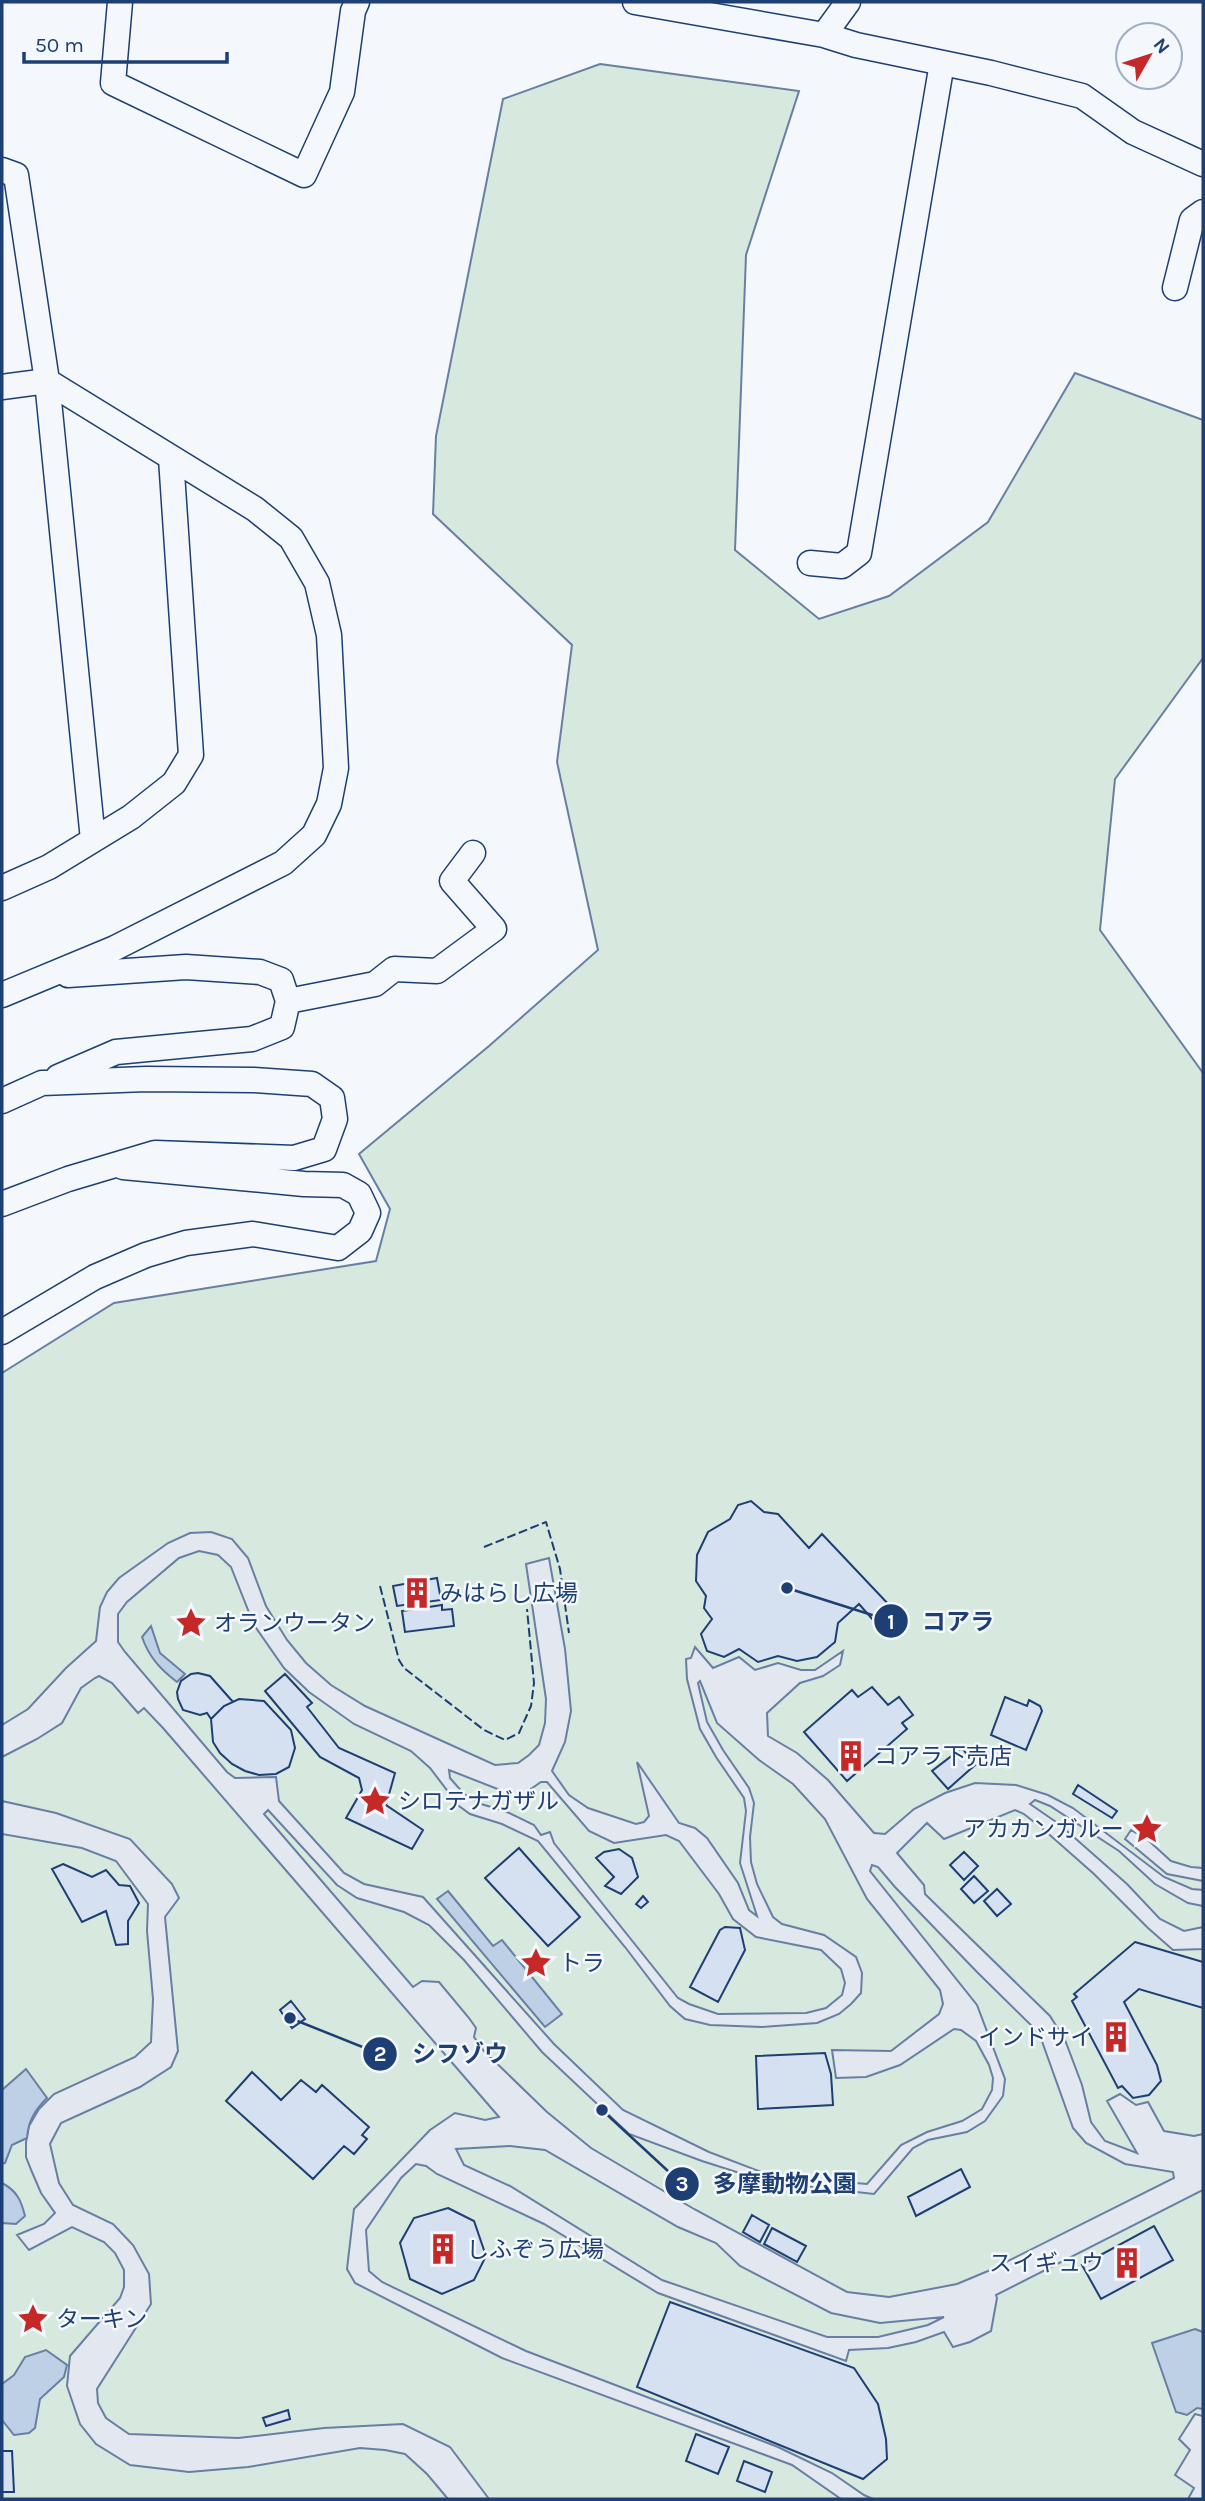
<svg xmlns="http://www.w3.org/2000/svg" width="1205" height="2501" font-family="Karla,'Noto Sans JP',sans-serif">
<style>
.green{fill:#d7e8df;stroke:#687fa3;stroke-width:2}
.parking{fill:#e3e8f0;stroke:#687fa3;stroke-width:2;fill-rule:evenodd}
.water{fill:#bed0e5;stroke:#687fa3;stroke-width:2}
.building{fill:#d5e0f0;stroke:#1d3f73;stroke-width:2}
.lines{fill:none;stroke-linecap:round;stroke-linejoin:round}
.minor-casing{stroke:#1d3f73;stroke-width:27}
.minor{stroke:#f4f7fb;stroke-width:24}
.fence{stroke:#1d3f73;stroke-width:2;stroke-dasharray:9 3.5;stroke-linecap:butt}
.labels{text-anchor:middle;stroke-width:5;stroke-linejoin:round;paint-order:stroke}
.poi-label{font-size:23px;fill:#1d3f73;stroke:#f4f7fb;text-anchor:start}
.leader{fill:none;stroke:#1d3f73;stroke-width:2.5}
.callout-dot{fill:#1d3f73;stroke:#f4f7fb;stroke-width:2.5}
.mark-label{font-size:21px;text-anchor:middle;font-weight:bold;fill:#fff}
.callout-label{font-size:24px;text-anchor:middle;font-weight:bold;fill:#1d3f73;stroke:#f4f7fb;stroke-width:5;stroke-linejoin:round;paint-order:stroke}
</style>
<rect width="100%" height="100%" fill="#f4f7fb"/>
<!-- green -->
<path class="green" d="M600,64L799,91L746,255L735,550L819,619L889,596L988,522L1075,373L1203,420V658L1115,779L1100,930L1203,1073V2499H2V1373L114,1303L376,1261L390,1209L359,1154L489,1046L598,950L557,762L572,645L433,514L436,436L503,99Z"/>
<!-- parking -->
<path class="parking" d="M211,1532L232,1539L248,1558L266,1606L287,1640L306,1663L331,1685L365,1706L495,1765L518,1763L529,1755L539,1745L545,1723L546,1699L526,1564L549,1558L565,1649L571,1711L565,1742L552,1771L569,1795L588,1808L636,1824L644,1822L649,1816L637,1762L679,1823L695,1828L707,1838L738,1883L749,1910L757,1916L740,1863L746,1811L744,1798L716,1757L700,1729L687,1679L686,1659L691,1658L695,1647L713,1668L739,1657L755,1670L778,1663L801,1670H815L843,1651L840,1665L823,1676L800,1683L767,1713L768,1736L797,1753L828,1780L874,1833L885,1834L914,1809L945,1793L975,1783L1016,1785L1048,1795L1073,1808L1164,1877L1192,1889L1203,1890V1906L1188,1903L1155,1884L1119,1851L1050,1806L1035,1800L1030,1804L1059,1824L1127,1884L1160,1919L1184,1931L1203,1927V1949L1173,1950L1148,1928L1094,1874L1043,1829L1024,1814L1015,1810L944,1839L927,1823L897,1853L924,1885L925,1894L1050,2016L1065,2040L1082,2085L1091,2122L1105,2141L1137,2153L1107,2101L1120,2094L1136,2105L1148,2102L1164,2131L1194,2136L1203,2134V2190L996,2295L997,2298L991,2331L970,2342L953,2347L944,2332L916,2342L888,2348L849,2350L846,2361L658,2293L544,2224L437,2174L426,2166L416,2164L401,2178L366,2230L369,2271L382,2282L526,2351L778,2447L832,2473L864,2495L873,2499H841L792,2465L502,2358L355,2283L347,2269L354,2209L430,2130L455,2113L485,2120L499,2117L163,1728L144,1708L138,1713L112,1683L99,1676L95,1678L81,1688L62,1723L37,1739L2,1757V1725L28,1709L66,1668L96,1641L100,1607L107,1592L119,1578L168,1543L190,1533ZM199,1551L218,1555L231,1567L254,1625L284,1668L309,1692L354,1724L411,1751L430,1768L459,1806L470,1814L502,1824L538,1841L625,1947L670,2006L685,2019L710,2025L762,2027L817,2023L839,2014L851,2004L861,1993L862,1973L856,1957L824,1935L782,1924L773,1917L757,1884L751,1862L750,1837L754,1803L749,1788L723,1750L707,1722L698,1683L700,1681L717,1723L759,1760L793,1784L825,1819L867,1899L940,1990L943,2004L939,2014L891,2051L832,2050L836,2078L866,2077L900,2065L954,2029L961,2030L976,2041L989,2065L993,2078L992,2090L982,2109L962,2121L927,2132L901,2145L867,2184L772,2176L709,2152L623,2110L554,2044L423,1897L364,1884L344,1873L279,1801L276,1777L235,1778L227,1772L125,1652L118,1642V1614L127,1602L179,1558ZM449,1770L518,1797L529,1795L531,1789L541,1782H547L589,1831L614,1843L666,1835L679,1841L719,1894L733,1919L756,1937L821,1950L841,1969L845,1983L842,1995L826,2008L806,2013L718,2014L689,2004L678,1998L554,1843L550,1832L541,1835L534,1825L505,1811L481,1804L464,1794L450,1778ZM268,1810L337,1885L357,1898L404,1912L429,1925L464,1960L542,2052L629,2134L702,2161L768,2182L874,2194L913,2148L928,2140L967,2132L985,2121L1003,2096L1005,2079L977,2005L870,1871L872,1865L878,1867L895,1887L977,1972L1039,2033L1073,2128L1086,2143L1125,2164L1173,2172L1174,2178L988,2271L957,2284L889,2297L847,2292L694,2209L591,2148L547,2112L484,2051L474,2037L476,2028L469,2018L439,1982L422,1981L413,1987L264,1814ZM510,2146L545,2150L678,2227L716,2243L740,2266L831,2313L880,2323L944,2317L928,2325L878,2337H827L662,2280L510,2186L464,2165L456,2149Z
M2,1801L56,1813L130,1839L172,1884L179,1898L165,1917L178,2051L171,2067L140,2087L61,2123L50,2144L59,2183L73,2205L113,2224L133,2245L149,2274L151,2304L97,2389L98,2403L106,2418L129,2434L238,2438L324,2428L403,2424L450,2447L489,2499H448L427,2474L405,2454L385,2450L360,2448L248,2467L189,2472L130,2465L96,2444L80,2424L67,2386L70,2356L120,2298L124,2287V2270L115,2253L104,2242L72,2227L29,2250L17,2235L44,2224L55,2213L41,2193L32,2172L26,2157V2142L29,2126L39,2109L54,2094L135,2057L151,2042L153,1999L147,1931L148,1904L116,1861L82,1848L2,1834Z
M1131,1830L1149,1841L1171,1861L1191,1867L1203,1868V1881L1167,1874L1125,1839Z
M1195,2414L1203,2416V2499H1188L1194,2488L1175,2475L1190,2450L1179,2439Z"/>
<!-- water -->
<path class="water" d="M151,1626L160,1653L185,1674L177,1682C160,1669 149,1657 142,1637Z
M448,1891L493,1946L502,1940L562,2014L545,2027L437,1899Z
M26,2069L47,2098C35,2110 28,2121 27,2138L12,2145L5,2163L2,2164V2090Z
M2,2183C17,2191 21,2200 25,2216L16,2224L2,2223Z
M1195,2329L1203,2332V2409L1197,2408L1187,2415L1176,2412L1152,2343Z
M46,2350L67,2365L64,2377L40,2399L35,2428L29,2433L14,2435L2,2420V2384L14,2375L25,2357Z"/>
<!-- building -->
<path class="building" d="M751,1501L764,1512L778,1514L809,1548L822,1534L891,1607L874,1621L859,1604L838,1623L835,1642L817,1657L797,1661L778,1656L758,1662L739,1649L724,1657L707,1651L701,1634L712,1619L704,1608L706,1596L696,1581L697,1555L708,1532L730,1519L738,1505Z
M437,1578L441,1600L397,1606L393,1586Z
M442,1605V1610L452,1609L454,1626L405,1632L402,1611Z
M198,1673L210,1676L233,1702L224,1706L211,1719L207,1713L200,1715L183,1710L178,1699L177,1692L181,1681L191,1674Z
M285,1674L312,1703L307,1707L339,1748L395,1773L386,1805L423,1830L412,1849L346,1818L362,1790L359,1778L320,1757L265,1691Z
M872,1687L888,1705L899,1697L913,1715L902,1723L907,1729L847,1781L804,1732L852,1690L858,1697Z
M1005,1697L1027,1706L1029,1700L1040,1706L1042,1711L1026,1750L991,1735Z
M239,1699L264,1701L291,1730L295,1748L289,1767L276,1774L259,1775L245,1771L232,1764L220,1753L213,1742L211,1719L224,1706Z
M962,1748L975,1765L948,1789L932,1771Z
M1078,1785L1117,1811L1112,1818L1073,1794Z
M519,1848L580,1917L548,1946L485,1878Z
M619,1849L632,1858L638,1877L621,1894L605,1886L614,1877L596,1858L604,1852Z
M964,1852L978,1866L964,1880L950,1865Z
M63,1864L92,1877L106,1870L119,1885L130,1886L139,1903L128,1921V1944L116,1945L106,1911L82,1922L52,1869Z
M974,1876L988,1891L974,1903L961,1889Z
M997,1889L1011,1904L997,1916L984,1901Z
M643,1896L648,1902L641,1908L636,1904Z
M725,1927L740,1928L745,1950L718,2002L690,1987L720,1930Z
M1135,1942L1203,1962V2008L1139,1989L1124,2002L1157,2065L1161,2081L1149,2095L1133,2098L1122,2086L1118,2088L1072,2001L1077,1997L1074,1994Z
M291,2001L305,2019L292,2028L280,2010Z
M825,2053L831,2074L833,2105L758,2109L756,2056Z
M252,2072L281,2100L301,2080L316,2092L322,2085L369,2127L362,2135L367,2139L354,2154L344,2146L313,2179L226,2101Z
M961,2169L970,2187L916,2216L908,2197Z
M448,2208L474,2221L486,2256L474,2280L442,2294L410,2279L400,2243L414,2218Z
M752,2215L769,2225L760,2242L743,2232Z
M1154,2226L1173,2260L1101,2299L1082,2265Z
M772,2228L806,2246L797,2262L764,2244Z
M670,2302L854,2368L878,2404L886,2439L887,2459L863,2479L637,2387Z
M288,2410L290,2419L266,2426L263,2418Z
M696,2434L729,2447L718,2474L686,2461Z
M2,2451H12L14,2492H2Z
M744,2461L772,2472L765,2492L737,2481Z"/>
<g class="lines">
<defs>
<path id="minor" d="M120,2L113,83L304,175L342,92L353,11L357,2
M635,2L824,35L856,45L991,73L1082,96L1133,132L1203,164
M824,35L848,2
M2,170L16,175L47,381L93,840
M1175,288L1192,220L1203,212
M2,387L47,381L255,509L291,538L317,583L329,635L336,768L329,804L314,835L283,863L115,948L2,995
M810,563L842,566L859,553L942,63
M2,888L49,867L131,817L174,783L191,755L171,458
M288,1001L375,984L394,969L437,971L494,929L452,881L473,853
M58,1077L116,1052L252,1039L282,1027L288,1001L281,980L260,972L186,967L68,975
M2,1101L42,1083L146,1079L254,1080L312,1084L332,1098L335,1119L324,1149L294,1158L155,1153L68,1179L2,1204
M2,1332L95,1277L146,1255L186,1243L253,1234L338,1248L360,1231L368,1213L359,1194L343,1185L304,1184L123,1167"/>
</defs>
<!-- minor casing -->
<use href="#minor" class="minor-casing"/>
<!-- minor -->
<use href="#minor" class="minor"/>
<!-- fence -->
<path class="fence" d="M484,1547L546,1522L560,1569L569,1633
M380,1586L399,1660L404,1668L484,1730L505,1740L519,1733L531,1706L534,1683L527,1609"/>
</g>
<!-- icons -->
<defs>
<symbol id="building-bare" viewBox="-9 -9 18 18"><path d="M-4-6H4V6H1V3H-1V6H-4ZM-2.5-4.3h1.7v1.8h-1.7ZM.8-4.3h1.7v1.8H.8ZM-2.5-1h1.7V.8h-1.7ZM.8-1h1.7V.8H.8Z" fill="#c62828" stroke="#f4f7fb" stroke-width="2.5" paint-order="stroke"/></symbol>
<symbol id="sight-bare" viewBox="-9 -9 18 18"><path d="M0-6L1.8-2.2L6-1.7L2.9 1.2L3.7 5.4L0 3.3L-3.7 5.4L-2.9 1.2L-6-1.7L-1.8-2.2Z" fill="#c62828" stroke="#f4f7fb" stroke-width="2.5" paint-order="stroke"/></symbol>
</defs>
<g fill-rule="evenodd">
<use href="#building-bare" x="395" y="1571" width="44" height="44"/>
<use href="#sight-bare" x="169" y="1601" width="44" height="44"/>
<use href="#building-bare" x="829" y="1734" width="44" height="44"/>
<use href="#sight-bare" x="353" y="1779" width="44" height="44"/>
<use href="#sight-bare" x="1125" y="1807" width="44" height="44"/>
<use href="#sight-bare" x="514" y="1941" width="44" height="44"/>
<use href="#building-bare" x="1094" y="2015" width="44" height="44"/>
<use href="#building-bare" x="421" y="2227" width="44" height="44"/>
<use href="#building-bare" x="1105" y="2241" width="44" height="44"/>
<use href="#sight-bare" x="11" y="2297" width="44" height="44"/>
</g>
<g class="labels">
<!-- poi labels -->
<g class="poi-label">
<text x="440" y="1601">みはらし広場</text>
<text x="214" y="1631">オランウータン</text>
<text x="874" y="1764">コアラ下売店</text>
<text x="398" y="1809">シロテナガザル</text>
<text x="1124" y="1837" text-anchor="end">アカカンガルー</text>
<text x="559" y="1971">トラ</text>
<text x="1093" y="2045" text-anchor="end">インドサイ</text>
<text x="466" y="2257">しふぞう広場</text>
<text x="1104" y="2271" text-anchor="end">スイギュウ</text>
<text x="56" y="2327">ターキン</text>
</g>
</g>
<!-- callouts -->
<path class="leader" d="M787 1588L891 1621M290 2018L380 2054M602 2110L682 2184"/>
<g class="callout-dot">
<circle cx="787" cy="1588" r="7"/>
<circle cx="290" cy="2018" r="7"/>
<circle cx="602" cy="2110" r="7"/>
<circle cx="891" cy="1621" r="18"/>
<circle cx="380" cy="2054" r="18"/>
<circle cx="682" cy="2184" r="18"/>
</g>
<g class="mark-label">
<text x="891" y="1629">1</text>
<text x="380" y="2061">2</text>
<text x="682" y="2191">3</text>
</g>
<g class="callout-label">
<text x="958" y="1630">コアラ</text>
<text x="460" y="2062">シフゾウ</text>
<text x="785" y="2192">多摩動物公園</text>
</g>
<!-- border -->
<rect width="1205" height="2501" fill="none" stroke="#1d3f73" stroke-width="7"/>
<!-- north arrow -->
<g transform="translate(1149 56) rotate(51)"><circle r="33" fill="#f4f7fb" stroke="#9eadc5" stroke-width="2"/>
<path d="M0-5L12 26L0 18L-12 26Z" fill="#c62828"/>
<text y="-10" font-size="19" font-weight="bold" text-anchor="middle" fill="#1d3f73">N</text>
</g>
<!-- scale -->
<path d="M24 52v10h203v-10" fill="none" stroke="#1d3f73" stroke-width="3.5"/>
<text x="35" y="52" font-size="21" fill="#1d3f73" stroke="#f4f7fb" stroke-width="5" paint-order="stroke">50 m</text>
</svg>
